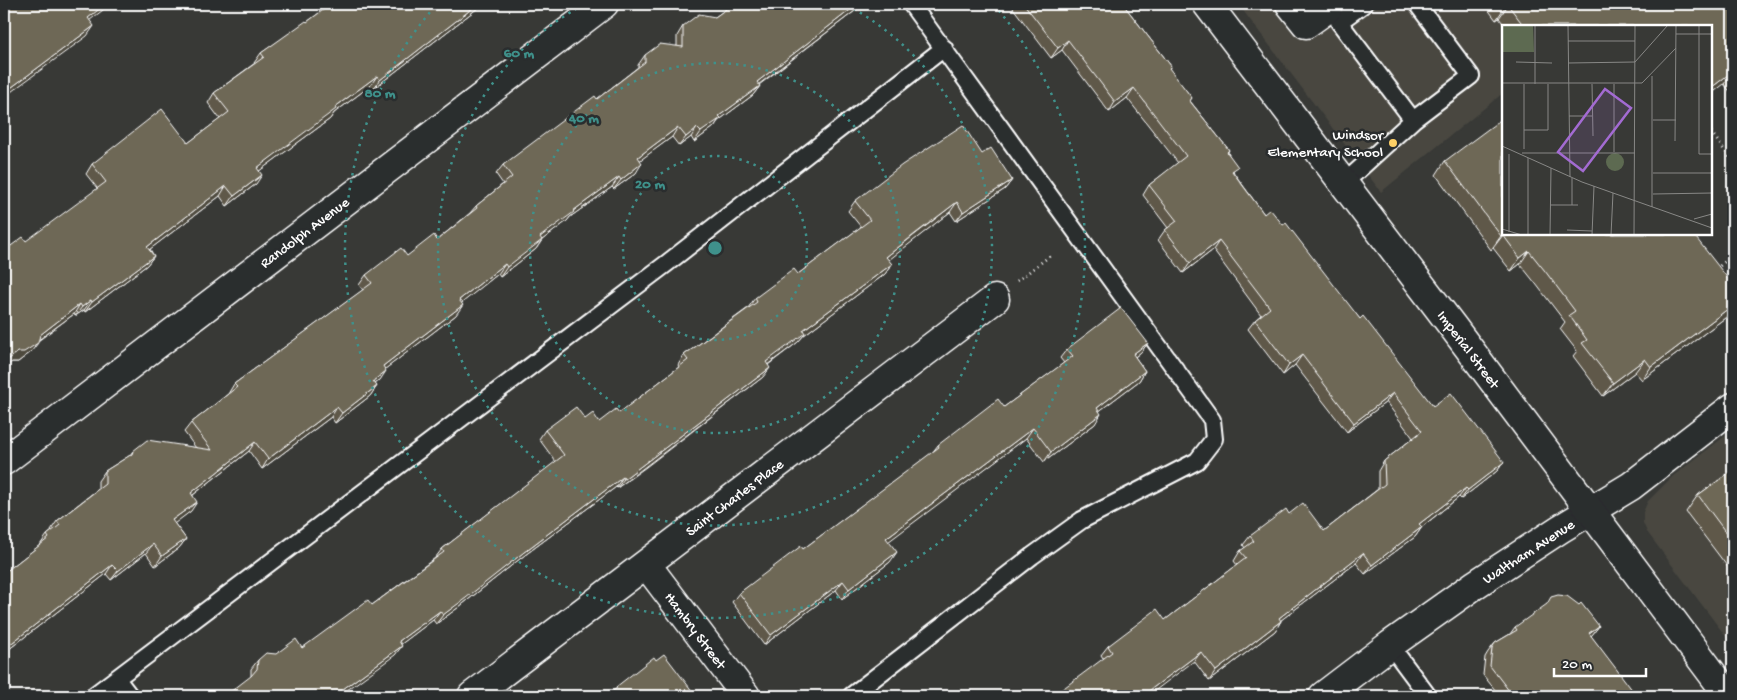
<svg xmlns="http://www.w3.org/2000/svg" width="1737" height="700" font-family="'Gochi Hand',sans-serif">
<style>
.built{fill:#484740}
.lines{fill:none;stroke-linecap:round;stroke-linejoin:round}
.lane-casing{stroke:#fff;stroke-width:20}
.street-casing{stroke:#fff;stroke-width:31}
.secondary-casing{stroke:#fff;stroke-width:31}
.path{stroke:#fff;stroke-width:3;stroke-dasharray:1 4;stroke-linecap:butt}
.lane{stroke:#2a2d2e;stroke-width:16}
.street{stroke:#2a2d2e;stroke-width:28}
.secondary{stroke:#2a2d2e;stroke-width:28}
.wall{fill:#5f594a;stroke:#fff}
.shaded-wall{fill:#4d483c;stroke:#fff}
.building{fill:#6e6756;stroke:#fff}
.ring{fill:none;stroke:#3f918b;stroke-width:2.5;stroke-dasharray:2.5 5}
.poi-dot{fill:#ffd166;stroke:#2a2d2e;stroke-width:2}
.labels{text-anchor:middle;stroke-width:5;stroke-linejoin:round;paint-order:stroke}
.poi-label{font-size:15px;fill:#fff;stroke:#2a2d2e;text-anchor:end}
.street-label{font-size:15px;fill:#fff;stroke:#2a2d2e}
.inset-road{fill:none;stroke:#888886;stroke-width:1}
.view{fill:#a36bd2;fill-opacity:0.15;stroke:#a36bd2;stroke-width:2.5}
.inset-edge{fill:none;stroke:#fff;stroke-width:2.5}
.centre{fill:#3f918b;stroke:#2a2d2e;stroke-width:2.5}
.ring-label{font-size:15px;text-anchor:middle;font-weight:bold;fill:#3f918b;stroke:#2a2d2e;stroke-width:5;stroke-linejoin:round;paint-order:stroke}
</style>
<rect width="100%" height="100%" fill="#383936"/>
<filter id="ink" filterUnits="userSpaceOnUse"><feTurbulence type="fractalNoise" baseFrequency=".02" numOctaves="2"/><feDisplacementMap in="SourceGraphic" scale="10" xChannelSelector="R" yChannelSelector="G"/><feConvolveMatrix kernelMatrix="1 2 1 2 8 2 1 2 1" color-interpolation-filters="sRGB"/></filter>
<g filter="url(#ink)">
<!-- built -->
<path class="built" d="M1238,4H1621L1591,26H1503V93L1381,192Z
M1733,430V646L1647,532L1643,523V512L1648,501L1673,476Z"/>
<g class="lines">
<defs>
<path id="lane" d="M1364,4L1339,22L1413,120L1471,76L1417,4
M1344,183L1413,120
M1390,645L1428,696
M117,679L130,696
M93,696L666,264L944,48
M851,696L1032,556L1082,520L1197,461L1214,439L1212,420L911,4"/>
<path id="street" d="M1290,4L1306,24L1327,9L1323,4
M4,461L604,4
M646,564L746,696
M472,696L995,299
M1323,696L1390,645L1476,584L1560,529L1631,486L1733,407"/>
<path id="secondary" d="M1207,4L1453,327L1729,696"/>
</defs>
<!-- lane casing -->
<use href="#lane" class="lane-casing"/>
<!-- street casing -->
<use href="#street" class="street-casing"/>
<!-- secondary casing -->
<use href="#secondary" class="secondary-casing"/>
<!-- path -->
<path class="path" d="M1711,132L1733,162
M1716,269L1733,255
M1017,281L1051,255"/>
<!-- lane -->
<use href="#lane" class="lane"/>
<!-- street -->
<use href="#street" class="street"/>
<!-- secondary -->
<use href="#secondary" class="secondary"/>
</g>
<!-- wall -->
<path class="wall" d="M331,4H483L373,89L370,86L334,113L330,119L259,171L256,184L227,206L220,196L150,249L154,256L147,265L85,312L84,310L75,316L74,314L38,341L31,352L18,362H12L97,188L86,174L92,164L188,143L220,119L208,103L214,93L255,63H254L261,53L307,22Z
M733,4H864L759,85L760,86L753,95L718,121L714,127L694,142L691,137L679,146L672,137L640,160L636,173L614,189L612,187L570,217L567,221L542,240L536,249L500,277L498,274L461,303L456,315L385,369L380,380L375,384L377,386L370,396L335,423L331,417L262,469L249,451L193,495L191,511L174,523L186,539L179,548L155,566L146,553L111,580L106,574L4,653V573L40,545L47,535L52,531L51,530L57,521L98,489V481L105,471L129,456L133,451L196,448L184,432L191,423L228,394L234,384L363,290L359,285L366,275L407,256L437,240L470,213L476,206L503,184L496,174L503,165L597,99L638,67V65L645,55L677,46V36L683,26L715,17Z
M1010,4H1123L1171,66L1169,69L1192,98L1190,101L1229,150L1228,152L1234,173L1264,214L1360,319L1433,406L1504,462L1497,471L1461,499L1459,497L1422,527L1415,537L1365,574L1356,563L1281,620V621L1275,631L1209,681L1194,661L1103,658L1101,655L1108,646L1165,620L1237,565L1234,561L1240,551L1245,548L1243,545L1250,536L1289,514L1324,531L1378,489V471L1384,461L1413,438L1386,402L1347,432L1295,365L1283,375L1248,329L1255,320L1261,315L1213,250L1183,273L1158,240L1165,230L1168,228L1143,195L1149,185L1178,163L1127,98L1109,112L1062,50L1051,58Z
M1484,4H1733V95L1724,84L1711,26H1505L1499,18L1496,20Z
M982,154L1012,180L1005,189L956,221L950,212L888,260L892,264L885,274L804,335L798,342L768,365L763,377L646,467L617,488L616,487L521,558L459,607L436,624L433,620L401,644L395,655L251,676V669L258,660L302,648L372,605L435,558L442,549L556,462L539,439L545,430L585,419L599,422L619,413L679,367L678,365L684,355L748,308L755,298L798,274L861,227L848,211L855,201Z
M1445,161L1733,285V312L1642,380L1635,372L1603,396L1573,356L1577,351L1560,329L1565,322L1536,284L1520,264L1511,271L1493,248L1491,250L1436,175Z
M1148,343L1141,352L1135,357L1145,371L1139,381L1099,411L1095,424L1044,462L1026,438L888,541L890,562L842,599L836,590L764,645L732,602L739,593L803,549L932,453L938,445L1004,407L1064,363L1060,358L1067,349Z
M1733,470V574L1686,512L1698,495Z
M1599,626L1591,636L1634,696H1500L1483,675L1485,657L1488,652L1495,643L1510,634L1515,627Z"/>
<!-- shaded-wall -->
<path class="shaded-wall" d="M104,4H108L103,10L81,27L88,18Z
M478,4H483L373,89L380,80Z
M858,4H864L750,91L757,82Z
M1508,5L1499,18L1496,20L1505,7Z
M94,26L87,36L4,97V93Z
M1068,40L1062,50L1051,58L1058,48Z
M1733,71L1724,84L1711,94V88Z
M377,76L370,86L334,113L330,119L251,177L257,168L335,107Z
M760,86L753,95L718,121L714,127L694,142L701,132L719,116Z
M1134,88L1127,98L1109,112L1115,102Z
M678,127L672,137L631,167L638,157Z
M697,128L691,137L679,146L686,137Z
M642,163L636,173L614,189L621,180Z
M262,175L256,184L227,206L234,196Z
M619,177L612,187L570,217L567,221L542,240L536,249L500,277L507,267L540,237L573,211Z
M1012,180L1005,189L956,221L963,212Z
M226,186L220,196L141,256L147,247Z
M957,202L950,212L880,267L886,257Z
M1503,235L1493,248L1491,250L1501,236Z
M1219,241L1213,250L1183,273L1190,263Z
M1529,251L1520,264L1511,271L1520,258Z
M154,256L147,265L85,312L92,302Z
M505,264L498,274L453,310L459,300Z
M892,264L885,274L804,335L798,342L759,371L766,362L803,330Z
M91,300L84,310L75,316L82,307Z
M80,304L74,314L33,344L40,335Z
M463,305L456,315L376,376L383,366Z
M1733,305V312L1642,380L1651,367Z
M38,343L31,352L18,362H12L4,368V363L18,352Z
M1148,343L1141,352L1126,364L1133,354Z
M1302,355L1295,365L1283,375L1289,365Z
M1645,359L1635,372L1603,396L1613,383Z
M770,368L763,377L617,488L624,479Z
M386,371L380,380L366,391L373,381Z
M1145,371L1139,381L1090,418L1097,408Z
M377,386L370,396L335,423L342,413Z
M1393,393L1386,402L1347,432L1354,423Z
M337,407L331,417L262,469L268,459Z
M1101,414L1095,424L1044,462L1051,452Z
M1033,428L1026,438L880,548L886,538Z
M255,442L249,451L184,502L191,493Z
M1504,462L1497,471L1461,499L1468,490Z
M623,477L616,487L521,558L459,607L436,624L443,615L528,549Z
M1466,488L1459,497L1413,534L1419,524Z
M197,502L191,511L166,530L172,520Z
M1422,527L1415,537L1365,574L1372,565Z
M186,539L179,548L155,566L162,556Z
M153,544L146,553L111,580L118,571Z
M897,552L890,562L842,599L849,589Z
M1363,553L1356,563L1272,627L1279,618Z
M112,565L106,574L4,653V649Z
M843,581L836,590L764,645L771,635Z
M440,611L433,620L392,651L399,641Z
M1281,621L1275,631L1209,681L1216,671Z
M1599,626L1592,635L1583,642L1589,633Z
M402,646L395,655L339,696L343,689Z
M1201,652L1194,661L1148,696H1142Z"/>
<!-- building -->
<path class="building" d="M4,4H106L88,18L94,26L4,93Z
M331,4H478L380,80L377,76L335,107L336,109L257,168L262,175L234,196L226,186L147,247L154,256L92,302L91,300L82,307L80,304L40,335L38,343L24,352H18L4,363V251L23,237L26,241L106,182L92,164L162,109L188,143L229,112L214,93L264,57L261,53L306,21L307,22Z
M733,4H858L757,82L760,86L719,116L721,118L701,132L697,128L686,137L678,127L638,157L642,163L621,180L619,177L573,211L574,212L540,237L542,240L507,267L505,264L459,300L463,305L383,366L386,371L373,381L377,386L342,413L337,407L268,459L255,442L191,493L197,502L172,520L186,539L162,556L153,544L118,571L112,565L4,649V573L49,538L47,535L60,525L57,521L105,484V471L132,454L133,451L147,440L212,450L191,423L237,387L234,384L372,283L366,275L401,248L407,256L434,235L437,240L477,208L476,206L512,177L503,165L595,96L597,99L645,62V55L660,44L683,47V26L699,14L715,17Z
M1024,4H1123L1171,66L1169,68L1192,98L1189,100L1229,150L1227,152L1238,167L1232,171L1264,214L1270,209L1283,225L1286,223L1360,319L1363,316L1433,406L1451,393L1504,462L1468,490L1466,488L1419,524L1422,527L1372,565L1363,553L1279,618L1281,621L1216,671L1201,652L1142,696H1053L1112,652L1108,646L1157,609L1165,620L1246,558L1240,551L1254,541L1250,536L1286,509L1289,514L1303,503L1324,531L1385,484L1384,461L1422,431L1393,393L1354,423L1302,355L1289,365L1255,320L1270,308L1219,241L1190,263L1165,230L1177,221L1149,185L1186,156L1134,88L1115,102L1068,40L1058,48Z
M1503,4H1733V71L1711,88V26H1524L1508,5L1505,7Z
M1503,118V234H1693L1733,285V305L1651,367L1645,359L1613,383L1582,343L1587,340L1569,315L1575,311L1545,271L1529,251L1520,258L1503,235L1501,236L1445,161Z
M963,125L982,154L991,148L1012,180L963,212L957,202L915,234L886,257L892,264L803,330L805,333L766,362L770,368L653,457L624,479L623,477L528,549L466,598L443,615L440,611L399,641L402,646L343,689L348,696H225L251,676L257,669L258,660L266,653L276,654L296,639L302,648L368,600L372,605L444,552L442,549L564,455L545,430L576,407L585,419L593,413L599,422L616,409L619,413L688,360L684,355L757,302L755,298L794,269L798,274L870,220L855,201L902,165Z
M1121,308L1148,343L1133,354L1145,371L1097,408L1101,414L1051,452L1033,428L886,538L897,552L849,589L843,581L771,635L739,593L801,546L803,549L939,447L938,445L998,399L1004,407L1073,356L1067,349Z
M1733,470V542L1698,495Z
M1558,595L1567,596L1579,605L1581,603L1599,626L1589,633L1633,691L1631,692L1634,696H1513L1490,666L1492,648L1495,643L1517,630L1515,627L1547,604L1551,597Z
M664,654L696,696H606L617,688L616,687L654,657L656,660Z"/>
</g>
<!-- distance rings -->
<g class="ring">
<circle cx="715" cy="248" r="92"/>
<circle cx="715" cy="248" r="185"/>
<path d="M847 5A277 277 0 1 1 583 5"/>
<path d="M994 5A370 370 0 1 1 436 5"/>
</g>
<!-- markers -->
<circle class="poi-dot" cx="1393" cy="143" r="5"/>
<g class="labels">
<!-- poi labels -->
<g class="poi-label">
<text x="1383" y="139">Windsor<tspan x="1383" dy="17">Elementary School</tspan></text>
</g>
<!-- street labels -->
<g class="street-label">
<text transform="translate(304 232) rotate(-37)" y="5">Randolph Avenue</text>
<text transform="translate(1469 349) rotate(53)" y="5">Imperial Street</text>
<text transform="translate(734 497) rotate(-37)" y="5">Saint Charles Place</text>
<text transform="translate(1528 551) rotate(-33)" y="5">Waltham Avenue</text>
<text transform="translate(696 630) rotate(53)" y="5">Hambry Street</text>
</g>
</g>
<!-- overview -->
<g transform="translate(1502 25)">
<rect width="210" height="210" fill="#383936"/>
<path d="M0,0H31L32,27H0ZM104 137a9 9 0 1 1 18 0a9 9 0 1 1-18 0Z" fill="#5d6a51"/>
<path class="inset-road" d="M33,0V59M66,0L68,152M197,0V129H210M174,9H210M66,16H133M14,37L50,38M66,38L133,37L166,0M150,51V182M0,58H140L174,23M22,59V124M90,59L91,111M112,59V127M67,91H90M151,95H174M22,105H46V59M173,116L174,0M0,121L80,157L210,203M20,128H133M7,129V207M26,133V210M151,148H210M151,169L210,168M48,180H76M70,180V153M192,194L210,189M0,204L20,210M65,205L90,206M48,210L49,143M90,210L92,161M109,210L111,168M132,210L133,0"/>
<path class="view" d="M103,64L129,83L81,146L56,127Z"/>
<rect width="210" height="210" class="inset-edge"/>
</g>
<circle cx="715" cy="248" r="8" class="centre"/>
<g class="ring-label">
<text x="519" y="57">60 m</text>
<text x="380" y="97">80 m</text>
<text x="584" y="122">40 m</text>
<text x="650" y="188">20 m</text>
</g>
<!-- margin -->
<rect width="1737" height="700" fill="none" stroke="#2a2d2e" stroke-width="20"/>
<rect x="10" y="10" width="1717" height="680" fill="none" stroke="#fff" stroke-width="2" filter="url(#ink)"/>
<!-- scale -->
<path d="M1554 668v8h92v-8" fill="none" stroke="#ffffff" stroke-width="2.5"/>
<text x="1562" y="668" font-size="15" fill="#ffffff" stroke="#2a2d2e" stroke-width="4" paint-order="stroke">20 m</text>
</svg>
